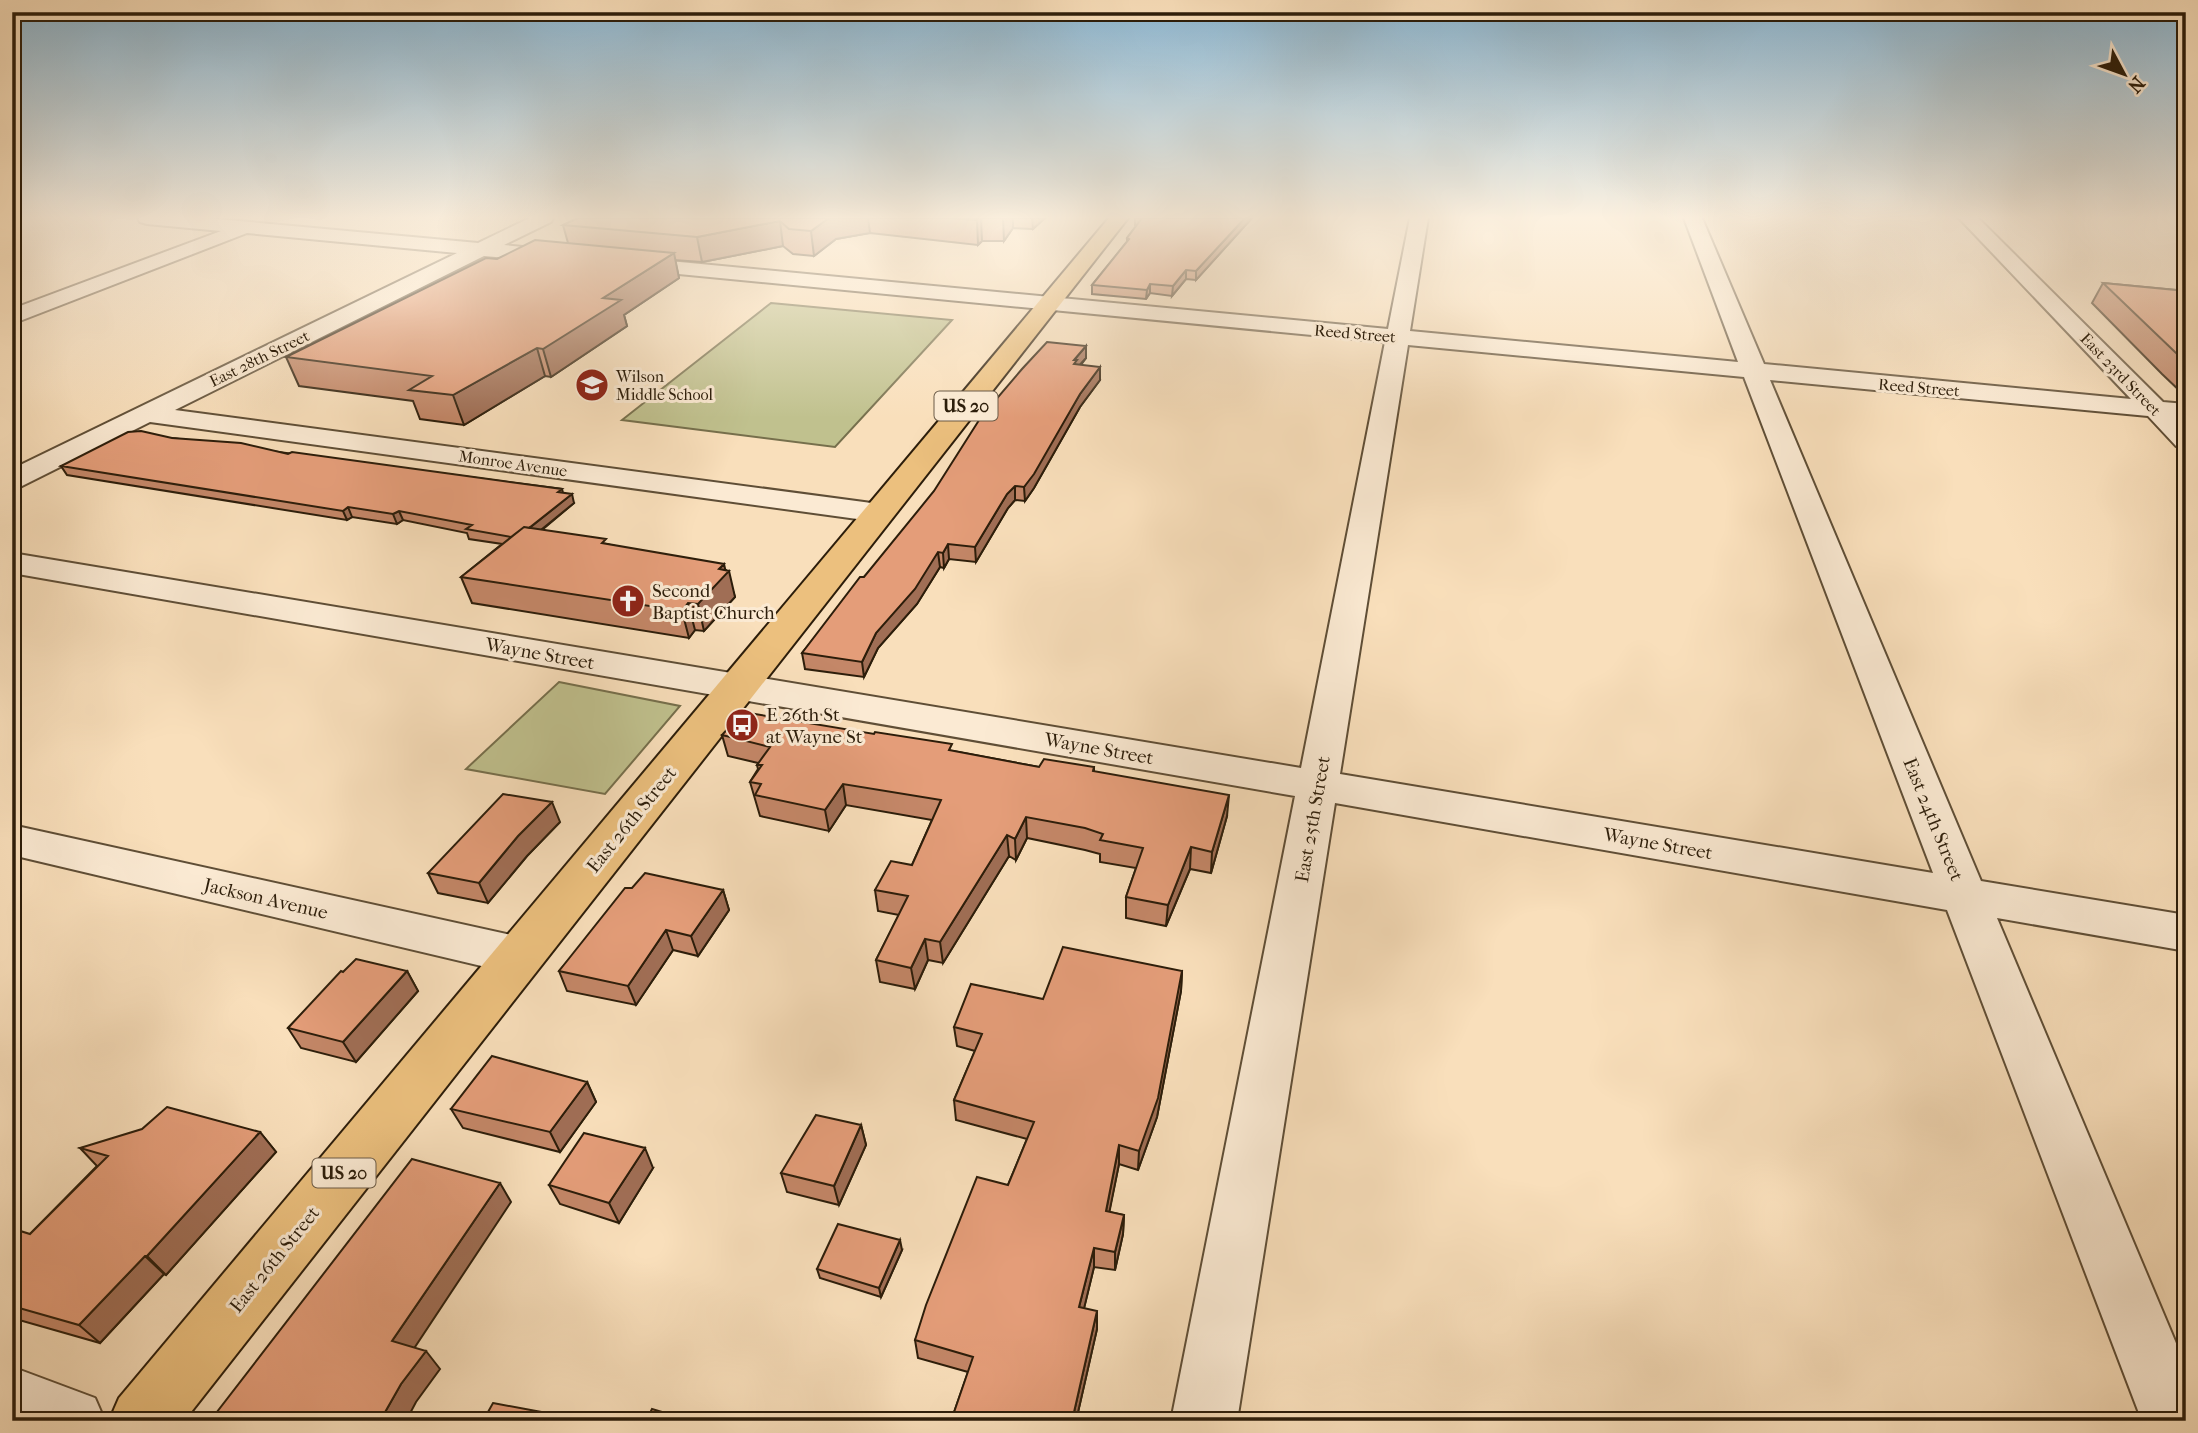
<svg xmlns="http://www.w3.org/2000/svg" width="2198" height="1433" font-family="'IM FELL French Canon',serif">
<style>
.green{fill:#c0c18e;stroke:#766f4c;stroke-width:2}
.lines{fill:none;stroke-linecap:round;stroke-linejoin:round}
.minor-casing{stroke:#5f4e36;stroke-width:4}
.major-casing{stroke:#2c1d0a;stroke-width:4}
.minor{fill:#fbead3;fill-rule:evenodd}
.major{fill:#ecc07e;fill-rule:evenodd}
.wall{fill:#c48768;stroke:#2c1d0a;stroke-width:2}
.shaded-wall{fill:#a06e55;stroke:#2c1d0a;stroke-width:2}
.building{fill:#e49d79;stroke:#2c1d0a;stroke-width:2}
.labels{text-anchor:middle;stroke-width:6;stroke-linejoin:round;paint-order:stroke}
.far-street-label{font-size:16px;fill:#2c1d0a;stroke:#fbead3}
.far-poi-label{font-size:16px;fill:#2c1d0a;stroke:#fbead3;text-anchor:start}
.shield{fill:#fbead3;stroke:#6a5a46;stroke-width:2}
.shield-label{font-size:18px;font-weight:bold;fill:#2c1d0a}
.poi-label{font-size:19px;fill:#2c1d0a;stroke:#fbead3;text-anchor:start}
.street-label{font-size:19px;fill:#2c1d0a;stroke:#fbead3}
</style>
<rect width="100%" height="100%" fill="#f9dfbb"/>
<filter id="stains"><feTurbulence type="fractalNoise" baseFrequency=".00286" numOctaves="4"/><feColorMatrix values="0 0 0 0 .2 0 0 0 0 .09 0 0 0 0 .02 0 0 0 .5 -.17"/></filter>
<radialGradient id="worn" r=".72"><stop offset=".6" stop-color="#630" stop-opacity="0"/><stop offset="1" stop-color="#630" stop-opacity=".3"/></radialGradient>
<!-- green -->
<path class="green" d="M771,303L952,320L835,447L622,420Z
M559,682L680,706L605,794L466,769Z"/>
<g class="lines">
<defs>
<path id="minor" d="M138,218H206L478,243L530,218H553L551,222L504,245L563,251L570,253L573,257L570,261L563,263L484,256L175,410L879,504L890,507L894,513L890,519L879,522L150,422L22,486L12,489V469L457,253L247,233L12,324V309L221,231L147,224L140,222Z
M1410,218H1428L1410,331L1738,362L1684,218H1702L1764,364L2131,399L1959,218H1978L2163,402L2186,404V420L2181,419L2186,424V448L2176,446L2148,416L1770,380L1981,881L2186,915V951L1997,918L2186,1367V1421H2142L1947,910L1335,803L1237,1421H1171L1295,796L12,573V553L1301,768L1385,342L627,269L620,267L617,263L620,259L627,257L1388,329ZM1408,345L1744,377L1933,873L1340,774Z
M12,825L520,937L537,943L544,956L537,969L520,975L12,855Z
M12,1367L95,1398L105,1421H12Z"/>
<path id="major" d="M1109,218H1128L184,1421H109L119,1398Z"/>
</defs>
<!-- minor casing -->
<use href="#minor" class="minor-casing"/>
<!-- major casing -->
<use href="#major" class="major-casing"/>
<!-- minor -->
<use href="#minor" class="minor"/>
<!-- major -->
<use href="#major" class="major"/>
</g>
<!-- wall -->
<path class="wall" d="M578,218H1045L1033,229L1013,228L1004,241H982L978,245L870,233L836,239L814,256L793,254L783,246L702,262L675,260L679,278L624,315L627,326L551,377L545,376L464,425L420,419L413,401L299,386L286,357L497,259L568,243L563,225Z
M1135,218H1252L1196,280L1186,279L1172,296L1150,293L1146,299L1092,294V285L1127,242V238L1137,225H1135Z
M2103,283L2186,291V394L2182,393L2162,374L2092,303Z
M1086,346V358L1081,365L1100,380L1080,407L1034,488L1025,501L1015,500L1008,508L976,562L949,559L944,568L940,567L917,604L878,648L864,677L805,669L802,653L864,577Z
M172,438L562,489L563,493L574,503L542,530L726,570L735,597L704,631L695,630L689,638L472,603L461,577L502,544L469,539L467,533L403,520L397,524L352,517L347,520L67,475L61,466Z
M722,735L953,751L1039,767H1094V772L1227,816L1211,873L1190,869L1166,926L1126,918V897L1136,868L1100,862V854L1085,850L1027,838L1016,860L1009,856L943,963L928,960L915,989L880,982L876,960L899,915L878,911L875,890L912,865L932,820L846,805L829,831L760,816L750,782L758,769L757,765L758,763L728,756Z
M560,822L527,856L488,903L438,893L428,873Z
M632,888L723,890L729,910L698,956L673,950L636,1005L567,991L559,971Z
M407,971L418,991L356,1062L301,1048L288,1028L343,972Z
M1182,971L1181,991L1157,1117L1138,1170L1119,1164L1109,1212L1124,1215L1123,1234L1115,1270L1094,1267L1084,1308L1097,1329L1076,1421H951L968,1372L918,1358L915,1340L1008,1185L1027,1139L956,1120L954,1100L975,1051L957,1046L954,1027L1043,999Z
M587,1082L596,1102L560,1152L463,1128L451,1109Z
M861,1125L866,1145L839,1205L787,1192L781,1173Z
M260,1132L276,1152L166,1275L164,1274L100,1343L12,1318V1235L30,1234L97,1166L80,1148Z
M653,1168L619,1223L560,1204L549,1185Z
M902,1250L881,1297L820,1278L817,1269Z"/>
<!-- shaded-wall -->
<path class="shaded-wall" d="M829,218H868L870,233L836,239L814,256L811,231Z
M980,218H981L982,241L978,245L977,220Z
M1003,218H1013V228L1004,241Z
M1032,218H1045L1033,229Z
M1245,218H1252L1196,280V271Z
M780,221L783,246L702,262L697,237Z
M674,253L679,278L624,315L627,326L551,377L543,349L603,298Z
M1186,270V279L1172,296L1173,286Z
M1150,284V293L1146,299L1147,290Z
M1086,346V358L1077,368V373L1074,360Z
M537,348L545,376L464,425L453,395Z
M1100,367V380L1080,407L1034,488L1025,501L1024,487L1080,394Z
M1015,486V500L1008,508L976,562L975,547L1007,494Z
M572,494L574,503L520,547L517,538Z
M348,507L352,517L347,520L343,511Z
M399,511L403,520L397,524L393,514Z
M948,544L949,559L944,568L943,553Z
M938,552L940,567L917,604L878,648L864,677L862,662L876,633Z
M724,564L726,573L729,571L735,597L704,631L698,604L719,569Z
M688,603L695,630L689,638L682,611Z
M843,784L846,805L829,831L825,810Z
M1229,795L1227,816L1211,873L1212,852Z
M552,802L560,822L527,856L488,903L479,883L518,836Z
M1026,817L1027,838L1016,860L1015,839Z
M1007,835L1009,856L943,963L940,942Z
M1191,847L1190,869L1166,926L1168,905Z
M723,890L729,910L698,956L691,936Z
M666,930L673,950L636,1005L628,986Z
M925,939L928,960L915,989L911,968Z
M407,971L418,991L356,1062L343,1042Z
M1182,971L1181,991L1157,1117L1138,1170L1139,1151Z
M587,1082L596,1102L560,1152L550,1132Z
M861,1125L866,1145L839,1205L834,1186Z
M260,1132L276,1152L166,1275L147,1256Z
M1119,1145V1164L1106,1229V1211Z
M645,1148L653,1168L619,1223L609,1203Z
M500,1183L511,1202L407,1359L392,1341Z
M1124,1215L1123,1234L1115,1270V1252Z
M900,1240L902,1250L881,1297L879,1288Z
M1094,1248V1267L1080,1325L1079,1307Z
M145,1256L164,1274L100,1343L79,1325Z
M1097,1311V1329L1076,1421H1072Z
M426,1351L440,1369L416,1402L406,1421H380L401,1384Z
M547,1413L553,1421H543Z"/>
<!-- building -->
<path class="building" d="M578,218H829L811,231L789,229L780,221L697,237L563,225Z
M952,218H980L977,220Z
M1142,218H1245L1196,271L1186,270L1173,286L1150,284L1147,290L1092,285L1129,239L1127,238Z
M535,240L674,253L603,298L621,300L543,349L537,348L453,395L409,390L432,376L286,357L486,258L497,259Z
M2103,283L2186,291V362L2175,352Z
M1047,342L1086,346L1074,360H1077L1074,364L1100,367L1080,394L1034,474L1024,487L1015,486L1007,494L975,547L948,544L943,553L938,552L915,589L876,633L862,662L802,653L860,577H864L934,491L981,417L1022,369Z
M141,431L172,438L241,443L288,454L292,452L503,481L562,489L558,492L572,494L529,528L524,527L511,537L466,529L472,525L399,511L393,514L348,507L343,511L61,466L128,432Z
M524,527L606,539L602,543L724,564L719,569L729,571L698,604L688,603L682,611L461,577Z
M743,712L874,734L875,732L952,744L949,750L1039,767L1044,759L1094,767L1093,771L1229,795L1212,852L1191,847L1168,905L1126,897L1143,848L1100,840L1103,834L1085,828L1026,817L1015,839L1007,835L940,942L925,939L911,968L876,960L908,896L875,890L891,861L912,865L941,800L843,784L825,810L755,795L761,784L750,782L762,765H757L770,747L722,735Z
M503,794L552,802L518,836L479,883L428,873Z
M645,873L723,890L691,936L666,930L628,986L559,971L625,888H632Z
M1063,947L1182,971L1158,1098L1139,1151L1119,1145L1106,1211L1124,1215L1115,1252L1094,1248L1079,1307L1097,1311L1072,1421H951L973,1357L915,1340L926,1305L977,1177L1008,1185L1034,1122L954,1100L982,1034L954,1027L971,984L1043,999Z
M356,959L407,971L343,1042L288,1028L341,971L343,972Z
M492,1056L587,1082L550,1132L451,1109Z
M167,1107L260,1132L147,1256H145L79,1325L12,1306V1235L17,1230L30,1234L108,1156L80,1148L142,1129Z
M816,1115L861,1125L834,1186L781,1173Z
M584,1133L645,1148L609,1203L549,1185Z
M412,1159L500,1183L392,1341L426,1351L401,1384L380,1421H210Z
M838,1224L900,1240L879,1288L817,1269Z
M493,1403L547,1413L543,1421H483Z
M652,1409L692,1421H646Z"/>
<!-- sky -->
<linearGradient id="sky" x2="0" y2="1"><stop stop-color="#8ab7d4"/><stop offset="0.52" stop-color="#fcf1e0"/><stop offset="1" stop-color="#fcf1e0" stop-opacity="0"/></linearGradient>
<rect width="2198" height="418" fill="url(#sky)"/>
<!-- icons -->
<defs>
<symbol id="school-disc" viewBox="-11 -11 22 22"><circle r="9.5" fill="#8f2418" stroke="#fbead3"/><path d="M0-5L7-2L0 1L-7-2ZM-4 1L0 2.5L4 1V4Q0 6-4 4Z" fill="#fff"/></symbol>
<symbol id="church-disc" viewBox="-11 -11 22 22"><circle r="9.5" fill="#8f2418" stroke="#fbead3"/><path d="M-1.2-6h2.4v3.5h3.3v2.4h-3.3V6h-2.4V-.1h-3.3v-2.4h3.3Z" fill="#fff"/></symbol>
<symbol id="bus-disc" viewBox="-11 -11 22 22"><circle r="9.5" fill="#8f2418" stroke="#fbead3"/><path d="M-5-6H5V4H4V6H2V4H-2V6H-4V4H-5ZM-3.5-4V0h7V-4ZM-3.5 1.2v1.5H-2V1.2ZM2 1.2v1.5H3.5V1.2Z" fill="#fff"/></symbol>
</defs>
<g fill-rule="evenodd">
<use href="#school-disc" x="573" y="366" width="38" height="38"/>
<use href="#church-disc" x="609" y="582" width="38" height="38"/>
<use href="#bus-disc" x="723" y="706" width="38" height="38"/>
</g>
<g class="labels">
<!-- far-street labels -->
<g class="far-street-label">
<text transform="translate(1355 333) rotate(5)" y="6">Reed Street</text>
<text transform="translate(259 358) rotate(-26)" y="6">East 28th Street</text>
<text transform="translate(2121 374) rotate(46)" y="6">East 23rd Street</text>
<text transform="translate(1919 387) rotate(5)" y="6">Reed Street</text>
<text transform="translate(513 463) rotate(8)" y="6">Monroe Avenue</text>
</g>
<!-- far-poi labels -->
<g class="far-poi-label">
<text x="616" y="382">Wilson<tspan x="616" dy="18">Middle School</tspan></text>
</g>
<!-- shield labels -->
<g class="shield">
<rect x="934.5" y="391.5" width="63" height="29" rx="5"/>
<rect x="312.5" y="1158.5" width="63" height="29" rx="5"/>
</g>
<g class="shield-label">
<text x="966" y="412">US 20</text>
<text x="344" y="1179">US 20</text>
</g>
<!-- poi labels -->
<g class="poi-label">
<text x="652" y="597">Second<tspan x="652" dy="22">Baptist Church</tspan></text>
<text x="766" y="721">E 26th St<tspan x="766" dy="22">at Wayne St</tspan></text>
</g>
<!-- street labels -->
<g class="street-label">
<text transform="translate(540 653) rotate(10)" y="7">Wayne Street</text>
<text transform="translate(1099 748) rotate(10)" y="7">Wayne Street</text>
<text transform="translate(631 819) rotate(-51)" y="7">East 26th Street</text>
<text transform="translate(1312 819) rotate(-80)" y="7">East 25th Street</text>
<text transform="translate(1934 819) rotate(68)" y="7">East 24th Street</text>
<text transform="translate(1658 843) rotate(10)" y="7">Wayne Street</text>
<text transform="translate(266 898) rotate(13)" y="7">Jackson Avenue</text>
<text transform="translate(274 1259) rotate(-51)" y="7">East 26th Street</text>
</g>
</g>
<!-- margin -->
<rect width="2198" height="1433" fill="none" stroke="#f9dfbb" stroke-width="42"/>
<rect x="14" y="14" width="2170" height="1405" fill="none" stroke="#2c1d0a" stroke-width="3.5"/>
<rect x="21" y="21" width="2156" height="1391" fill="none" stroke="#2c1d0a" stroke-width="2"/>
<!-- north arrow -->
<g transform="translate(2124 74) rotate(131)" stroke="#fbead3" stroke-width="5" paint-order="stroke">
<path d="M0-5L12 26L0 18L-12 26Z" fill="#2c1d0a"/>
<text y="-10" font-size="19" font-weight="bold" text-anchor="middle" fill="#2c1d0a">N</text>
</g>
<rect width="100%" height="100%" filter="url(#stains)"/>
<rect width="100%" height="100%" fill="url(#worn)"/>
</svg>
